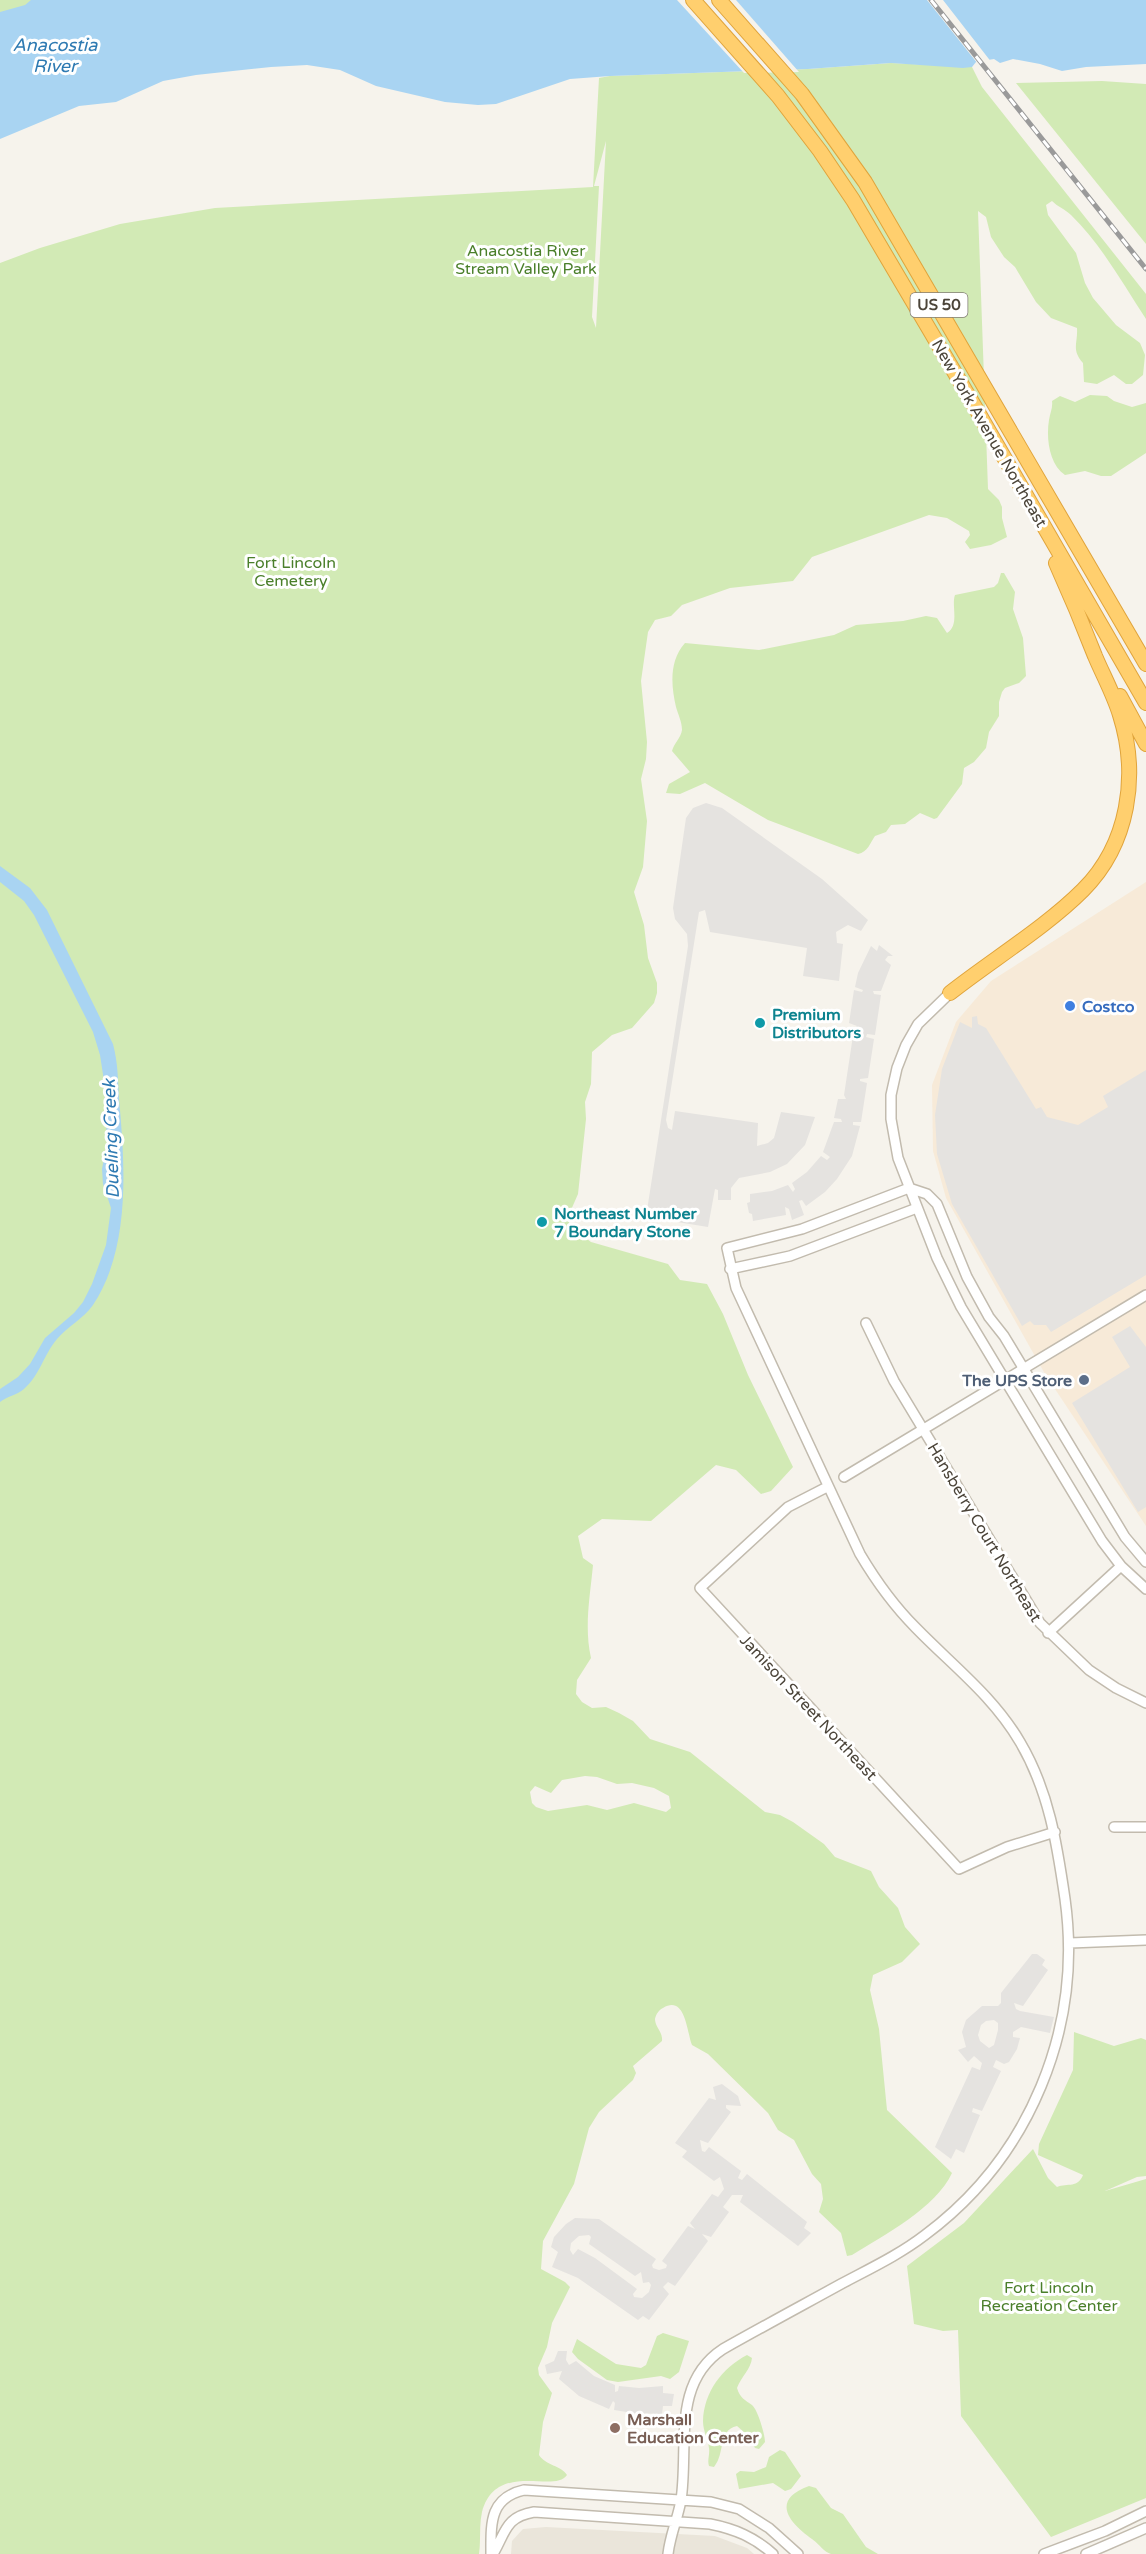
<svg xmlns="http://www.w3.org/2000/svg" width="1146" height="2554" font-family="'Varela Round',sans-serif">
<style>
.residential{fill:#eae5da}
.commercial{fill:#f7ead8}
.green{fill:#d2eab5;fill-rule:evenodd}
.parking{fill:#e5e3e0;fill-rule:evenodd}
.water{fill:#a9d4f2}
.pier{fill:#f6f3ec}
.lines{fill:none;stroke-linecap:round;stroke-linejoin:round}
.minor-casing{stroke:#c2bbae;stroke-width:12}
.highway-casing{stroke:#e0a43c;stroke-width:16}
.minor{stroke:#fff;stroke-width:9}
.highway{stroke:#ffcf6e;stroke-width:14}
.rail-casing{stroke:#9a9a9a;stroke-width:5}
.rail{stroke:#fff;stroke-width:3;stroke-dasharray:9;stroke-linecap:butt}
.shop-dot{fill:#3f7fe0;stroke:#fff;stroke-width:2}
.culture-dot{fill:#0f9aa8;stroke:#fff;stroke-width:2}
.service-dot{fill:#5c6f8a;stroke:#fff;stroke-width:2}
.education-dot{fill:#8d6e63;stroke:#fff;stroke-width:2}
.labels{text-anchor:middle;stroke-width:6;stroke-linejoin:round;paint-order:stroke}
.shield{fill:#fff;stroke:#817c74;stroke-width:1.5}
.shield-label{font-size:15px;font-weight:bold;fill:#4b4439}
.park-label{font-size:16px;fill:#4a7f2a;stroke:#fff}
.street-label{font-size:16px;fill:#4b4439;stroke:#fff}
.shop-label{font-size:16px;font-weight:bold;fill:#366cbe;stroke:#fff;text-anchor:start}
.culture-label{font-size:16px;font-weight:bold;fill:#0d838f;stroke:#fff;text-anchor:start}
.service-label{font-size:16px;font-weight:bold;fill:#4e5e75;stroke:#fff;text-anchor:end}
.education-label{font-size:16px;font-weight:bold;fill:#785e54;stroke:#fff;text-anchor:start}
.water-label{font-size:18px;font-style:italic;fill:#2e7ab2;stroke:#fff}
</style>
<rect width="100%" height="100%" fill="#f6f3ec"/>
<!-- residential -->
<path class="residential" d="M546,2527L715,2536L747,2548L754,2554H511L512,2541L523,2529Z"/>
<!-- commercial -->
<path class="commercial" d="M1146,882V1526L1045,1374L946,1198L933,1151L932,1085L956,1022L991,981Z"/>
<!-- green -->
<path class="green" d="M0,0H69L0,36Z
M891,63L972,67L982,87L1146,294V319C1123,284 1101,244 1071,215C1065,209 1058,207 1052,201L1046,205L1048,215L1076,253L1085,283L1093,298L1116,325L1140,343L1145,355L1143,375L1132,384H1126L1114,375L1097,384L1084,382L1083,363C1071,349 1078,344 1077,328L1051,318L1036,302L1015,267L1004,257L991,237L986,217L978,211L988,489L999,500L1002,507V518L1007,537L991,545L970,549L965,542L970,535L969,531L947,518L929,515L812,557L793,581L730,588L682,605L671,616L655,620L648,632L641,681L647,742L646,759L641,779L647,821L643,867L634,892L644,925L648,958L657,983V993L654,1003L632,1028L612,1035L592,1052L591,1084L585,1102L586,1119L578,1194L571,1210L569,1223L572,1228L591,1242L668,1264L680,1280L707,1284L723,1314L748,1375L793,1467L771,1491L761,1494L736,1470L716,1465L651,1521L602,1519L578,1536L583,1558L593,1565C590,1597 584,1627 591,1658L577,1680L576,1694L582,1702L592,1708L606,1707L619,1713L633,1721L650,1739L690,1752L765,1812L780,1815L793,1822L824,1844L835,1857L871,1871L879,1887L898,1908L905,1927L920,1944L902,1962L873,1975L870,1990L879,2029L887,2110L952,2173C936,2208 884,2235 852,2255L847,2256L841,2233L819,2212L823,2199L821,2184L812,2174L794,2140L778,2130L768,2113L708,2054L692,2045C687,2034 686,1994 663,2008C659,2010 656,2014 655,2019C655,2027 663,2032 662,2041L633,2066L636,2073L633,2080L599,2112L589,2128L574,2184L543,2241L541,2269L565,2282L570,2287L552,2323L547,2347L538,2368L539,2375L552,2393L543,2422L539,2455C546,2466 561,2465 567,2475C555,2494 496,2460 482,2512C479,2525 481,2540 479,2554H0V263L40,248L120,224L215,208L593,187L599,78L610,76L808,69ZM606,141L596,328L592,317L599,186H594ZM585,1776L597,1777L617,1784L632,1783L654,1788L669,1796L671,1808L666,1812L634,1803L607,1810L587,1805L548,1811L536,1807L532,1803L530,1792L535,1786L551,1793L562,1780Z
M1102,81L1146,84V244L1016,83Z
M1090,395L1107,396L1114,401L1132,407L1146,403V453L1111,476H1101L1085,471L1065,475C1049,464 1046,438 1049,420C1050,413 1053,408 1052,401L1060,396L1075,402Z
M1001,573H1004L1015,592L1013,609L1023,638L1026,676L1019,683L1005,688L1002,692L999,702V716L989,732L986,748L974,762L964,768L962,784L937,818L934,819L920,813L905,824L891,825L886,832L875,836C870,843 868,852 858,854L768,820L705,783L680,794L666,793L669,784L690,772L672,751C674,743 681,738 682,730C682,722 678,714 676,707C671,685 669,661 685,643L759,650L834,635L856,625L903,621L926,616L937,618L947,633C960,625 951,606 955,595L994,587L998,583Z
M1074,2032L1114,2046L1141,2038L1146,2040V2176L1137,2177L1105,2191L1146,2179V2498L1051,2537L961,2416L958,2330L943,2331L914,2324L907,2266L964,2223L1033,2149L1048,2178L1057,2187C1068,2183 1078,2188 1083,2175L1038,2155L1039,2144L1073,2070Z
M663,2333L689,2341L679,2372L670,2379L661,2376L618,2382L607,2380L578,2359L572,2352L577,2339L616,2364L641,2368L646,2365L657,2336Z
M747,2355L752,2358C751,2369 741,2377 737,2388C740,2398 745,2400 752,2405C758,2410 765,2435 765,2442L759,2449L755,2448L745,2433L737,2426C717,2431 726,2452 714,2467L709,2466C707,2460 710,2455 709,2448C708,2439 703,2431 703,2421C704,2392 722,2368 747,2355Z
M780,2450L785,2452L801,2476L791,2489L785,2491L773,2483L739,2489L736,2474L740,2471L754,2472L766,2467L769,2457Z
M809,2486L816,2488L831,2508L843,2514L866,2547L878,2554C866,2554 842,2554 831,2554C824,2552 818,2543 812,2539C789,2523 770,2500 809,2486Z"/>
<!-- parking -->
<path class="parking" d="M706,803L722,808L822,879L868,920L861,931L848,925L836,932L837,943L843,944L839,981L803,976L807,948L710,932L705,910L699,912L666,1120L668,1128L672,1130L675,1111L758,1123L757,1146L768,1143L774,1138L781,1112L815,1117L805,1145L787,1164L770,1172L739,1178L731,1188V1200H718V1190L715,1189L708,1227L646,1217L688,946L687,934L675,919L673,908L686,818L693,808Z
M879,945L893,956H888L885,960L891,965L881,991H873L874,994L881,995L875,1035L867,1034L866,1037L874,1039L868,1078L860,1079V1081L867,1083L861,1122H853V1125L860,1126L852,1156L837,1179L825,1192L806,1206L802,1200L799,1201L804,1215L792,1220L789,1209L785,1207L786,1215L753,1221L752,1214L749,1213L747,1203L750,1202V1194L772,1191L788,1185L793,1192L795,1189L792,1183L807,1172L821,1156L827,1160L830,1157L823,1152L834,1122H842L841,1119L834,1118L838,1099H846L844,1095L854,1029L857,1026L849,1023L854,990L862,992L863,990L855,987L858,973L871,946L877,951Z
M977,1016L978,1024L986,1028L1036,1109L1041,1107L1047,1117L1078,1125L1108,1107L1103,1096L1146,1070V1275L1051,1332L1046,1325H1034L1030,1321L1022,1326L952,1204L937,1154L935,1115L942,1069L960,1022L972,1028V1017Z
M1130,1326L1146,1347V1507L1138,1512L1072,1403L1130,1367L1112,1337Z
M1032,1954H1037L1045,1960L1042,1965L1048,1970L1023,2006L1014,2003L1016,2009L1020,2011L1054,2017L1050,2033L1021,2027L1013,2032V2037L1020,2038L1017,2049L1009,2062L1004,2064L996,2060L993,2067L1001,2071L982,2111L973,2108L972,2112L980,2115L964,2153L956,2149L951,2159L935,2147L972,2067L980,2070L982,2063L974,2056L968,2062L958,2050L966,2047L962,2032L966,2020L982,2006H998L1001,2003V1993ZM994,2020L998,2023V2030L994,2045L989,2048L980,2041L978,2035L981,2025L986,2021Z
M722,2084L738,2096L741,2106L726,2105V2108L731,2112L708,2143L700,2140L702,2151L705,2152L709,2147L741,2171L738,2178L742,2180L747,2174L807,2222L804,2228L811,2233L798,2246L740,2202L743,2195H732L723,2207L729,2212L711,2237L702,2234L708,2241L675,2286L668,2282L663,2287L669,2294L649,2320L643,2316L638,2320L578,2278L552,2267L558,2252L551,2247L554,2237L566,2224L575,2218L599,2219L656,2259L652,2265L653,2268L659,2270L666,2268L667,2265L662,2261L688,2226L695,2229L690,2223L712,2194L718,2197L724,2189L720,2177L714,2181L682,2157L687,2151L675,2143L709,2098L716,2100L713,2087ZM589,2235L591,2237L589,2244L635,2276L641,2272L643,2283L649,2282L651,2285L649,2292L642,2298L634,2297L633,2294L637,2289L595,2258L578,2249L573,2255L570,2250L571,2243L579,2236Z
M558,2351H567L566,2360L569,2365L576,2361L594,2376L615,2385V2392L618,2391L619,2386L639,2388L663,2386V2393L674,2394L672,2406H663L662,2414L633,2413L614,2410L615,2403L613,2401L609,2409L579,2396L559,2379L562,2371L547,2374L545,2365L554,2361Z"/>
<!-- water -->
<path class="water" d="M31,0H1146V64L1086,67L1062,71L1040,64L1013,59L1000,63L994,59L976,62L972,67L963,68L891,63L808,69L610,76L570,79L496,104L478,105L445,102L376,86L340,70L307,65L271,67L196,75L163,81L116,102L79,106L0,139V12L25,5Z
M0,866L30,888L47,910L113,1044C118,1063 118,1080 119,1099C125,1164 131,1248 93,1305C83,1319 68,1326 57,1339C44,1354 40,1375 24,1389C17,1395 8,1396 0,1402V1389L18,1377L30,1364L45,1338L74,1313L83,1302L92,1284L106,1245L111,1208L103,1184L102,1169L107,1143L104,1081L100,1055L93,1032L34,915L24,901L0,882Z"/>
<!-- pier -->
<path class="pier" d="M677,0H736L799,72L744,73Z
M927,0H943L992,63L978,64Z"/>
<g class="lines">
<defs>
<path id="minor" d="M950,993L918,1024L906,1045L897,1068L891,1095V1119L898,1158L937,1258L961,1307L1102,1541L1121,1566L1146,1589
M730,1269L790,1256L917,1208
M866,1323L894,1381L1040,1623L1089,1670L1116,1688L1146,1703
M844,1477L1146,1295
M827,1487L788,1507L700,1588L959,1869L1007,1847L1055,1832
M1048,1633L1121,1566
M1114,1827H1146
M1070,1943L1146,1940
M491,2554C491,2524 489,2498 524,2490L711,2502L739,2509L769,2528L798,2554
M493,2554C506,2532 505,2517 534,2512L710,2524C735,2529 754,2537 773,2554
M668,2554C670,2535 678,2518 681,2500C689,2447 671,2383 723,2349C762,2327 801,2306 841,2284C869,2269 899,2255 925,2235C1030,2157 1083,2028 1065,1899C1057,1844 1049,1791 1020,1742C993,1696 953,1666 916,1628C894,1606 876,1581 860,1554L736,1288L727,1248L802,1229L909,1188L927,1194L937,1204L967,1277L989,1317L1004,1336L1125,1537L1146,1562
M1044,2554L1105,2531L1146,2511
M1086,2554L1146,2528"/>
<path id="highway" d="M693,0L778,96L820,151L853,200L975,407L1146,703
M719,0L802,94L865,182L1146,664
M1120,696L1146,744
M950,993C992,960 1046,927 1083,890C1129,844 1139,775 1120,715C1114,695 1103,675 1095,656C1083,625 1070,594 1056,563"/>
</defs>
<!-- minor casing -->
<use href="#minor" class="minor-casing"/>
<!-- highway casing -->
<use href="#highway" class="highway-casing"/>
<!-- minor -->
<use href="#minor" class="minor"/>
<!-- highway -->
<use href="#highway" class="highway"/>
<defs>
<path id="rail" d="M931,0L1146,269"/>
</defs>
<!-- rail casing -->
<use href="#rail" class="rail-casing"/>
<!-- rail -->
<use href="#rail" class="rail"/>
</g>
<!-- markers -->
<circle class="shop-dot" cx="1070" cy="1006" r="6"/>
<g class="culture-dot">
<circle cx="760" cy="1023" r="6"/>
<circle cx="542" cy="1222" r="6"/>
</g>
<circle class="service-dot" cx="1084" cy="1380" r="6"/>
<circle class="education-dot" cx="615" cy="2428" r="6"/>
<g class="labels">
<!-- shield labels -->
<rect class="shield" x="910.5" y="293" width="57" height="24" rx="4.5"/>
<g class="shield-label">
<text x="939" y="310">US 50</text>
</g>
<!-- park labels -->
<g class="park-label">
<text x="526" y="256">Anacostia River<tspan x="526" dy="18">Stream Valley Park</tspan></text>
<text x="291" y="568">Fort Lincoln<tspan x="291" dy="18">Cemetery</tspan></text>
<text x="1049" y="2293">Fort Lincoln<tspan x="1049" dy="18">Recreation Center</tspan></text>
</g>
<!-- street labels -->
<g class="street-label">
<text transform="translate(990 433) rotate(60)" y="6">New York Avenue Northeast</text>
<text transform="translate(985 1532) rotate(59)" y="6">Hansberry Court Northeast</text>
<text transform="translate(809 1707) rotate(47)" y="6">Jamison Street Northeast</text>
</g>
<!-- shop labels -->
<g class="shop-label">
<text x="1082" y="1012">Costco</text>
</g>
<!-- culture labels -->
<g class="culture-label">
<text x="772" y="1020">Premium<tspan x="772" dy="18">Distributors</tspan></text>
<text x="554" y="1219">Northeast Number<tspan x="554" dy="18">7 Boundary Stone</tspan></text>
</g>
<!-- service labels -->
<g class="service-label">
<text x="1072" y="1386">The UPS Store</text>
</g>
<!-- education labels -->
<g class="education-label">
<text x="627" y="2425">Marshall<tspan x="627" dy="18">Education Center</tspan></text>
</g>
<!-- water labels -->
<g class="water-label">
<text x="55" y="51">Anacostia<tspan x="55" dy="21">River</tspan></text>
<text transform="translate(111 1139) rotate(-92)" y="6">Dueling Creek</text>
</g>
</g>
</svg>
